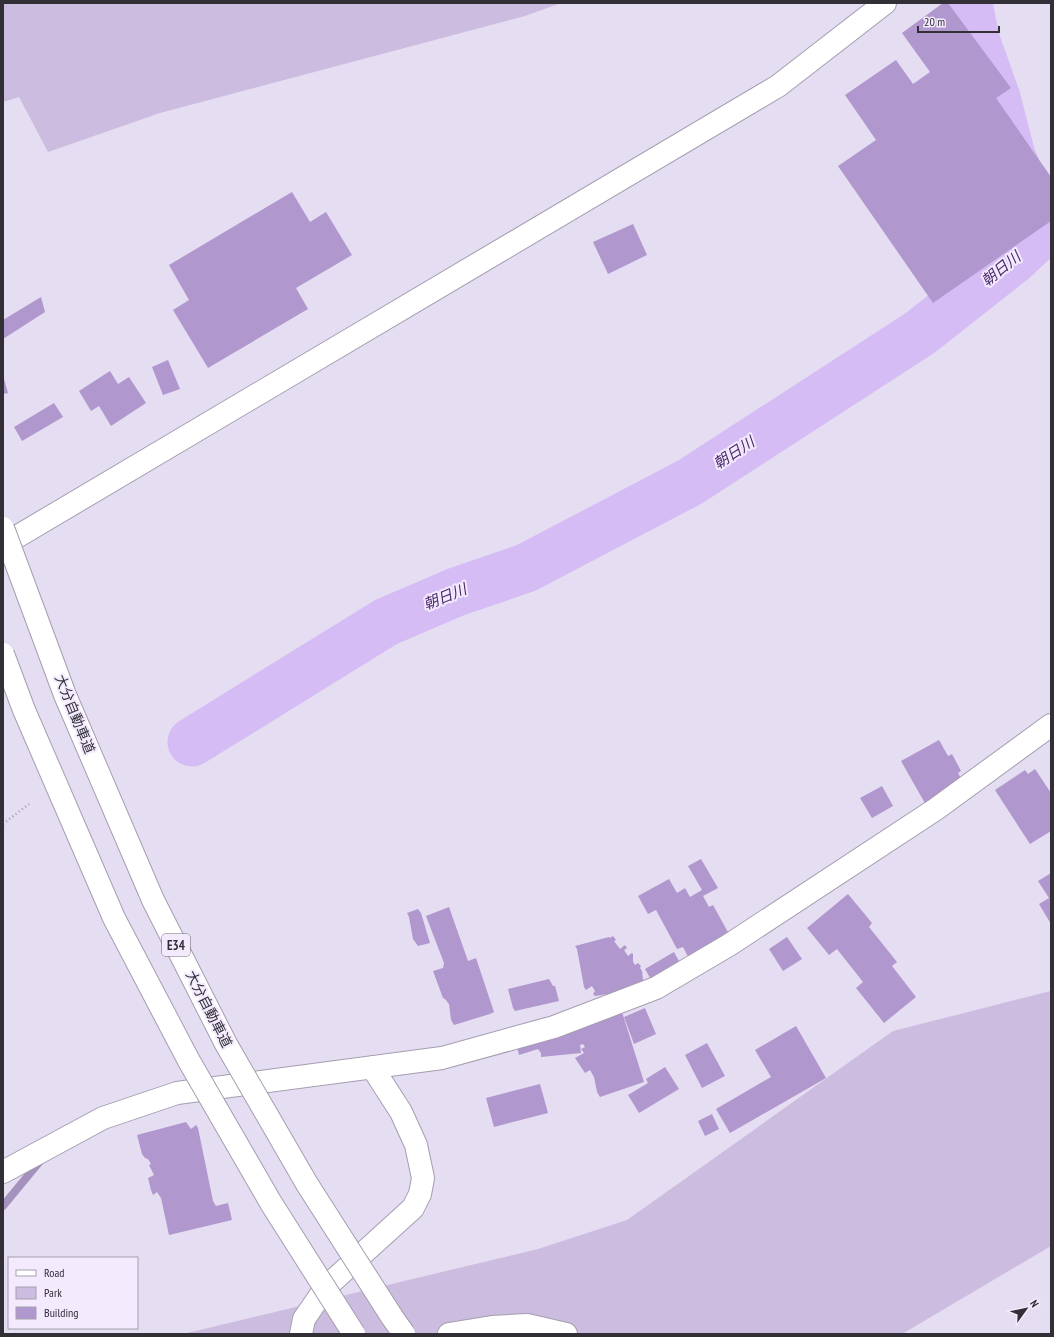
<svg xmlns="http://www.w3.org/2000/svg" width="1054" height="1337" font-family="'PT Sans Narrow','Noto Sans JP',sans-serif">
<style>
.green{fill:#ccbde0}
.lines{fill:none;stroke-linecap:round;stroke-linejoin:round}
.stream{stroke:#a492bc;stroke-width:8}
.river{stroke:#d5bcf5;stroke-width:49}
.building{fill:#b097ce}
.street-casing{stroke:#a59db0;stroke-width:24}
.secondary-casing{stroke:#a59db0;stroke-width:24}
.path{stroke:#a49eae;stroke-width:2.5;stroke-dasharray:1 3;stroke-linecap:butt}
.street{stroke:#fff;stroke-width:22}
.secondary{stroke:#fff;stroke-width:22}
.highway-bridge-casing{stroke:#a59db0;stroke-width:24;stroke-linecap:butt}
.highway-bridge{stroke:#fff;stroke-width:22}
.labels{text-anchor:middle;stroke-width:4;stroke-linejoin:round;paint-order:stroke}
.shield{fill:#f3eafe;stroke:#6c6773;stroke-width:1}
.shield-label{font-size:13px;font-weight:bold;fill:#322f37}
.street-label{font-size:14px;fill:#322f37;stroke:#f3eafe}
.water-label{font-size:15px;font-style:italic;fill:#4a286a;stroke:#f3eafe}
</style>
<rect width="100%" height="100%" fill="#e5ddf1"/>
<!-- green -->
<path class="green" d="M3,3H561L525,16L160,113L48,152L19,97L3,102Z
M1051,991V1246L902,1334H183L538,1249L627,1220L893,1031Z"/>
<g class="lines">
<!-- stream -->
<path class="stream" d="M3,1206L41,1160"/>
<!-- river -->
<path class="river" d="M192,742L386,622L456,592L526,568L690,482L920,333L1014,259L1033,241L1037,233L1028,205V196L1011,156L996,98L975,39L968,3"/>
</g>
<!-- building -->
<path class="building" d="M943,3H948L1011,88L996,98L1051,177V221L933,303L838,166L876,140L845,95L896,60L913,84L930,72L902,33Z
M292,192L310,222L326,212L352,255L296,288L308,309L208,368L173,310L189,300L169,265Z
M633,224L647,255L608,274L593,242Z
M41,297L45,312L3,339V320Z
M168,360L180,389L163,395L152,367Z
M110,371L118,384L129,377L146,403L111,426L99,406L91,411L79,391Z
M3,375L8,393L3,394Z
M54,403L63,417L22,441L14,427Z
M939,740L948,756L952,754L961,771L958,773L964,784L926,805L901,761Z
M1035,769L1051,793V831L1030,844L995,790L1025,770L1028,774Z
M882,786L893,806L872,818L860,798Z
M701,859L718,888L703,896L709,907L713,905L729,934L696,972L683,947L677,949L656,910L648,914L638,896L669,879L677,893L685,888L690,897L702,890L688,866Z
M1051,873V924L1039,904L1049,898L1038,881Z
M848,894L872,923L869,927L897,962L892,966L916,997L884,1023L856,988L863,982L837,949L829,955L807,928Z
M449,907L468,961L476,958L494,1012L490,1014L454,1025L451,1020L449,1004L445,999L443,998L433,971L443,968L444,963L426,916Z
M418,909L421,913L430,943L418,946L413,939L409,917L407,913Z
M613,936L616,940L614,941L620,949L625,945L627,948L624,950L628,956L632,953L633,954V962L635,965L638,963L641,966L640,968L642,971L644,988L595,996L593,994L595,991L592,986L586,990L584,987L577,949L575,946L609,937L610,938Z
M787,937L802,959L783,971L769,949Z
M674,952L686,974L657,990L645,969Z
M549,979L553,986H555L559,1001L515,1011L513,1008L508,989Z
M645,1008L656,1034L634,1044L624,1017Z
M622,1012L644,1082L600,1097L597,1092L594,1077L590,1070L585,1073L575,1058L584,1053L581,1049L585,1047L583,1044L580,1045L581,1053L541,1057V1053L538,1049L519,1055L514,1035Z
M796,1026L826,1078L730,1133L716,1109L771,1077L755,1050Z
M707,1043L725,1076L702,1088L685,1055Z
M665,1067L679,1089L639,1113L628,1095L648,1083L646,1079Z
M540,1084L548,1113L494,1127L486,1098Z
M712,1114L719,1129L705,1136L698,1121Z
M186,1122L191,1129L196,1125L198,1128L213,1201L216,1206L228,1203L232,1220L169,1235L161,1198L157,1192L153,1195L151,1190L148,1178L154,1175L149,1165L151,1164L148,1159L145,1158L142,1154L137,1135Z"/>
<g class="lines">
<defs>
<path id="street" d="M3,1172L103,1118L177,1093L442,1058L554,1027L656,988L729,945L936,809L1051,725
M301,1334L304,1319L326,1287L413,1208L420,1194L423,1178L416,1145L401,1112L372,1067
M449,1334L492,1327L527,1325L566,1334"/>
<path id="secondary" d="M3,545L778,86L885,3"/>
</defs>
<!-- street casing -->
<use href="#street" class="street-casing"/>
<!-- secondary casing -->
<use href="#secondary" class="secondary-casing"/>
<!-- path -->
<path class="path" d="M3,824L29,804"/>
<!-- street -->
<use href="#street" class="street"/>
<!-- secondary -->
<use href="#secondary" class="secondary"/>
<defs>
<path id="highway-bridge" d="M3,528L65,695L153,900L226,1044L307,1184L392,1317L404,1334
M3,654L24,710L114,918L189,1061L271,1203L354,1334"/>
</defs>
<!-- highway-bridge casing -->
<use href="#highway-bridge" class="highway-bridge-casing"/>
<!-- highway-bridge -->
<use href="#highway-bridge" class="highway-bridge"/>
</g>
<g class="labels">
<!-- shield labels -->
<rect class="shield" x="162" y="934" width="28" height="22" rx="3"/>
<g class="shield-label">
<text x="176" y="950">E34</text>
</g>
<!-- street labels -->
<g class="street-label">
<text transform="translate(75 714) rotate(68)" y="5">大分自動車道</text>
<text transform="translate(209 1009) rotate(63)" y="5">大分自動車道</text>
</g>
<!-- water labels -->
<g class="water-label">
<text transform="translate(1001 269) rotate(-39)" y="5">朝日川</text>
<text transform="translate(734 453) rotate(-33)" y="5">朝日川</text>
<text transform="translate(445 597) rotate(-22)" y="5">朝日川</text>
</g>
</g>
<!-- border -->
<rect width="1054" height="1337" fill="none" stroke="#322f37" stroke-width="8"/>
<!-- legend -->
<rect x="8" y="1257" width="130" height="72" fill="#f3eafe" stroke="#a69fae"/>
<rect x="16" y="1270" width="20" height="6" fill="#ffffff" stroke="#a69fae"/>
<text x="44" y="1277" font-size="12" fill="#322f37">Road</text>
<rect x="16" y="1287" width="20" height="12" fill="#ccbde0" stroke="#a69fae"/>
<text x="44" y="1297" font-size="12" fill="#322f37">Park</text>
<rect x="16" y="1307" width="20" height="12" fill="#b097ce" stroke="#a69fae"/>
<text x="44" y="1317" font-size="12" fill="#322f37">Building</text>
<!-- north arrow -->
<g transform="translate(1026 1309) rotate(57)" stroke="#f3eafe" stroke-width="3" paint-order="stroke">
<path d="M0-3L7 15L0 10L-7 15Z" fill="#322f37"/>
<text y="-6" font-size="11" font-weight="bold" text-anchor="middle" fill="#322f37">N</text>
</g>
<!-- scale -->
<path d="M918 26v6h81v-6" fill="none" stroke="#322f37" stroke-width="2"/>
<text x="924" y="26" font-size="12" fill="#322f37" stroke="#f3eafe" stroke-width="3" paint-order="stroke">20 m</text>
</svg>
